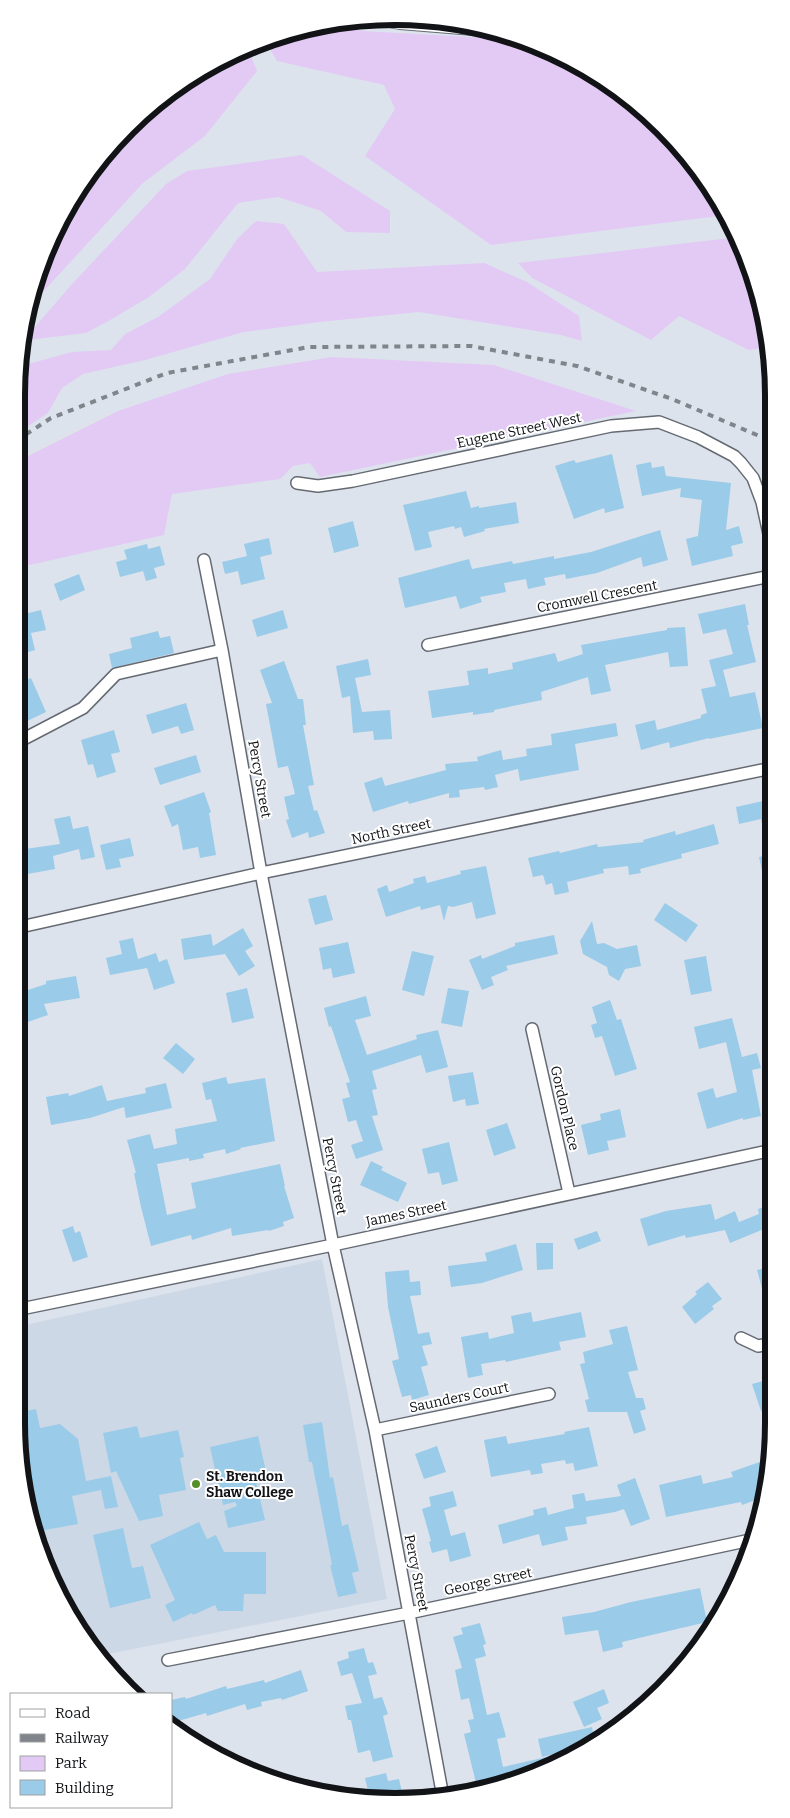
<svg xmlns="http://www.w3.org/2000/svg" width="790" height="1818" font-family="Bitter,serif">
<style>
.built{fill:#cdd8e7}
.green{fill:#e2caf5}
.building{fill:#9acbe8}
.lines{fill:none;stroke-linecap:round;stroke-linejoin:round}
.minor-casing{stroke:#656a72;stroke-width:14}
.tertiary-casing{stroke:#656a72;stroke-width:16}
.minor{stroke:#fff;stroke-width:11}
.tertiary{stroke:#fff;stroke-width:14}
.rail{stroke:#80848b;stroke-width:4;stroke-dasharray:6 6;stroke-linecap:butt}
.poi-dot{fill:#558d29;stroke:#fff;stroke-width:2}
.labels{text-anchor:middle;stroke-width:4;stroke-linejoin:round;paint-order:stroke}
.street-label{font-size:14px;fill:#111316;stroke:#fff}
.poi-label{font-size:14px;font-weight:bold;fill:#111316;stroke:#fff;text-anchor:start}
.rim{fill:none;stroke:#111316;stroke-width:6}
</style>
<rect width="100%" height="100%" fill="#dde3ed"/>
<!-- built -->
<path class="built" d="M322,1259L387,1599L98,1656L67,1612L36,1545L16,1423V1327Z"/>
<!-- green -->
<path class="green" d="M333,23L363,31L525,40L606,80L680,145L726,215L491,245L365,156L395,109L384,85L277,61L265,41L297,29Z
M248,48L257,71L205,136L143,183L31,305L36,273L67,205L110,145L165,94L228,55Z
M302,155L390,211V233L346,232L321,211L278,197L238,203L185,269L149,297L112,319L86,333L28,340L34,328L72,284L166,184L187,171Z
M256,221L284,224L317,272L484,263L527,282L579,316L582,341L561,335L419,312L320,322L244,332L145,360L83,374L62,388L48,413L16,434V395L21,366L72,352L111,350L125,334L158,317L210,279L237,239Z
M738,237L770,347L749,350L679,316L651,340L532,278L518,263Z
M332,357L494,365L636,411L320,477L310,463L293,466L280,479L172,494L164,535L16,568V462L118,411L228,374Z"/>
<!-- building -->
<path class="building" d="M612,454L624,508L605,513L604,508L574,519L555,466L574,460L576,463Z
M651,462L652,468L664,466L666,476L731,483L726,530L739,526L743,543L731,546L733,556L692,566L686,539L698,536L702,500L680,497L681,488L642,496L636,465Z
M466,491L471,508L479,506V508L516,502L519,523L484,529L485,531L464,537L461,527L455,529L454,526L428,532L432,547L415,551L403,505Z
M353,521L359,546L334,553L328,528Z
M660,530L668,560L643,567L641,557L597,573L566,579L565,574L544,578L546,585L528,589L526,579L504,583L506,592L480,597L482,602L460,609L456,596L405,608L398,578L469,559L472,569L512,561L513,564L554,556V559L591,552Z
M269,538L272,554L260,557L265,579L241,585L238,571L225,574L222,562L247,556L244,544Z
M147,544L148,549L160,546L165,565L154,568L157,578L146,581L143,571L120,577L116,562L127,559L124,550Z
M79,574L85,590L60,601L54,584Z
M745,604L749,625H747L756,662L723,670L730,697L755,692L763,728L709,739V738L670,748L669,742L641,750L635,725L655,720L657,730L701,718V715L707,713L701,689L716,686L709,660L733,654L726,629L703,634L698,614Z
M41,610L46,630L31,633L35,650L22,654L16,631V616Z
M283,610L288,628L257,637L252,620Z
M685,627L688,666L670,667L668,652L605,665L611,691L591,695L588,677L541,692L542,700L494,710V712L473,715V712L432,718L428,691L469,685L467,671L488,668V674L513,669L512,663L555,653L558,662L583,654L581,645L667,630V628Z
M158,631L160,638L170,636L174,653L112,668L109,654L132,648L130,638Z
M368,659L371,675L355,678L362,712L390,710L392,739L374,740L373,731L353,733L350,696L342,698L336,666Z
M284,661L298,699H303L306,725H303L314,785L308,786L314,811L317,810L325,833L309,838L308,832L292,838L286,820L289,819L284,797L295,794L288,766L278,768L266,704L272,703L260,670Z
M31,678L46,712L23,723L16,706V684Z
M186,703L194,730L181,734L178,726L152,734L146,715Z
M616,723L618,736L575,744L579,770L520,781L518,769L495,775L498,787L485,790L484,787L459,790L460,797L449,798V793L409,804L408,801L373,812L364,783L382,777L385,786L446,770L445,764L478,761L477,757L501,750L503,760L527,756L526,749L552,745L551,734Z
M114,730L120,752L111,754L116,772L97,778L93,764L88,765L81,740Z
M196,755L201,772L160,785L154,768Z
M204,792L211,812L209,813L216,855L200,858L198,847L183,850L178,824L172,827L164,806Z
M772,799V847H767L761,819L739,824L736,807Z
M70,816L73,829L88,826L95,857L81,860L79,849L53,856L55,869L22,875L18,850L60,844L54,819Z
M714,824L719,844L681,854L682,858L640,869L641,873L629,875L628,866L603,869L604,873L567,882L569,892L555,895L552,883L546,885L543,875L533,877L528,858L559,851L560,853L597,844L598,847L644,842L643,840L675,831L676,835Z
M130,838L134,856L119,859L121,867L106,870L100,845Z
M772,854V894H767L759,857Z
M486,866L496,914L476,919L472,902L453,907L448,906L444,921L440,905L421,910L420,906L386,917L377,889L387,885L389,892L414,883L413,879L425,876L427,883L461,874L460,871Z
M326,895L333,920L315,925L308,899Z
M665,903L698,925L686,942L654,920Z
M592,921L597,944L604,943L617,949L637,945L641,966L625,969L619,981L609,975L607,967L583,954L580,941Z
M243,928L253,946L245,951L255,966L239,976L225,954L184,960L181,939L211,934L213,946Z
M554,935L558,954L506,966L508,970L491,977L494,985L482,990L469,960L481,955L482,959L515,946V943Z
M133,938L138,959L156,953L159,962L167,959L175,983L154,990L147,968L110,975L106,958L122,954L119,941Z
M348,942L355,973L333,978L331,968L323,970L319,948Z
M412,951L434,956L424,996L402,990Z
M706,956L712,991L691,995L684,960Z
M76,976L80,998L44,1004L48,1015L16,1026V1000L24,997L22,992L46,984V981Z
M247,988L254,1018L232,1023L226,993Z
M448,988L469,991L462,1027L441,1023Z
M366,996L371,1016L355,1020L367,1055L417,1039L416,1035L438,1030L448,1067L426,1073L421,1055L372,1071L377,1089L372,1090L378,1115L372,1116L383,1150L356,1159L351,1145L363,1141L356,1120L348,1122L342,1099L350,1097L346,1083L350,1082L331,1026L329,1027L324,1008Z
M610,1000L617,1020L621,1019L637,1069L615,1076L602,1036L595,1038L591,1025L597,1023L592,1007Z
M732,1018L742,1057L757,1053L761,1068L752,1070L761,1116L743,1120V1118L707,1129L697,1093L713,1088L716,1098L737,1092L726,1042L699,1049L694,1027Z
M176,1043L195,1059L183,1074L163,1058Z
M473,1072L479,1104L466,1106L465,1099L453,1102L448,1076Z
M226,1077L228,1084L265,1078L275,1141L240,1148L241,1149L226,1154L225,1149L203,1154L204,1158L189,1161V1158L157,1164L167,1215L196,1208L191,1183L280,1164L285,1186H284L294,1218L283,1222L284,1226L269,1231L268,1230L232,1236L231,1228L192,1240L191,1235L151,1246L141,1207L134,1173H136L127,1140L150,1134L154,1149L177,1144L175,1129L217,1121L211,1099L206,1100L202,1083Z
M166,1083L172,1108L126,1118L124,1107L90,1118L51,1125L46,1097L68,1093L69,1096L102,1085L107,1101L146,1093L145,1088Z
M620,1109L626,1137L607,1141L609,1150L588,1155L581,1125L601,1120L600,1114Z
M507,1123L516,1148L494,1156L486,1130Z
M449,1142L458,1181L442,1185L439,1172L428,1174L422,1149Z
M371,1161L383,1167L381,1170L407,1183L398,1202L360,1185Z
M711,1204L715,1220L735,1211L739,1222L759,1214L758,1209L773,1204V1250L770,1251L764,1229L730,1243L725,1230L686,1238L685,1235L648,1246L640,1219L666,1211Z
M73,1226L75,1233L80,1231L88,1257L73,1262L62,1230Z
M597,1231L601,1241L578,1250L574,1239Z
M536,1243H553V1269L537,1270Z
M516,1244L523,1270L482,1283L451,1287L448,1266L487,1261L485,1253Z
M773,1266V1317L770,1318L757,1270Z
M409,1270L410,1282L420,1281L421,1295L410,1296L418,1334L429,1332L432,1344L422,1346L428,1365L421,1367L429,1395L412,1400L411,1395L402,1397L392,1361L399,1359L388,1307L385,1272Z
M708,1282L722,1299L712,1306L714,1309L695,1324L682,1307L697,1294L695,1292Z
M531,1312L533,1322L581,1312L586,1337L559,1342L561,1350L506,1362L505,1360L481,1364L483,1375L468,1378L461,1337L488,1332L489,1339L514,1333L511,1316Z
M627,1326L638,1370L628,1372L636,1398H643L646,1409L640,1411L646,1430L634,1434L627,1412H588L585,1400L589,1399L580,1364L585,1363L583,1352L613,1344L609,1330Z
M774,1378V1407L761,1411L752,1384Z
M22,1390L26,1411L36,1409L40,1428L60,1424L78,1439L86,1481L111,1476L118,1507L105,1509L101,1490L72,1496L78,1524L34,1532L16,1423V1391Z
M322,1422L330,1478L333,1477L342,1526L348,1524L359,1571L352,1573L357,1593L338,1597L330,1565H332L312,1462H309L303,1425Z
M137,1426L140,1438L178,1430L184,1457L180,1458L186,1490L159,1495L163,1516L139,1521L116,1471L111,1473L103,1433Z
M589,1427L598,1466L575,1471L573,1463L566,1464L565,1460L541,1464L543,1473L531,1475L530,1470L491,1477L484,1440L506,1436L508,1444L565,1434L564,1432Z
M258,1436L268,1480L256,1482L265,1520L228,1528L224,1511L237,1506L235,1502L223,1505L210,1447Z
M437,1446L446,1472L424,1479L415,1454Z
M768,1459L761,1498L742,1505L741,1502L666,1517L659,1485L701,1475L703,1484L733,1477L731,1472Z
M635,1478L650,1519L631,1526L624,1509L615,1512L586,1517L587,1524L565,1527L568,1540L542,1546L539,1534L503,1544L498,1525L534,1515L533,1510L546,1507L548,1515L574,1508L572,1495L584,1493L586,1501L621,1496L617,1485Z
M453,1491L457,1506L444,1510L451,1536L465,1532L471,1556L450,1562L447,1549L432,1553L429,1542L431,1541L422,1509L431,1506L429,1497Z
M199,1522L207,1539L216,1535L224,1552H266V1594H244L243,1611H218L215,1605L193,1615L192,1613L173,1622L165,1605L175,1600L150,1545Z
M123,1528L132,1568L143,1566L151,1598L110,1608L93,1535Z
M700,1588L707,1622L622,1642L623,1647L603,1652L598,1630L565,1635L562,1617L594,1612L631,1602Z
M480,1623L486,1644L483,1645L486,1656L475,1659L487,1715L499,1712L506,1737L497,1739L503,1767L551,1756L554,1763L505,1781L477,1787L464,1734L471,1732L468,1720L474,1719L469,1698L461,1700L455,1670L462,1668L453,1637L463,1634L461,1628Z
M364,1648L368,1663L373,1662L377,1674L368,1676L374,1699L382,1697L388,1714L383,1716L393,1757L373,1762L370,1750L358,1753L351,1720H348L345,1706L362,1703L352,1673L341,1676L337,1662L349,1658L348,1652Z
M301,1670L308,1691L282,1700L281,1698L261,1702L262,1706L247,1710L245,1704L207,1716L206,1713L171,1723V1700L185,1697L186,1699L226,1686L227,1689L264,1680L265,1683Z
M604,1689L609,1703L597,1708L602,1719L584,1727L573,1702Z
M592,1727L595,1742L584,1751L569,1757L567,1751L542,1757L538,1739Z
M386,1773L388,1781L399,1779L404,1801L395,1802L370,1799L365,1778Z"/>
<g class="lines">
<defs>
<path id="minor" d="M297,483L318,486L353,481L611,426L659,422L698,437L734,456L741,463L753,478L762,502L771,543
M204,560L222,650L261,873L333,1245L375,1430L443,1797
M428,645L771,576
M16,743L83,708L116,674L222,650
M16,928L261,873L772,768
M532,1029L569,1193
M16,1310L333,1245L773,1150
M741,1338L758,1346L774,1343
M375,1430L549,1394
M168,1660L409,1613L755,1539"/>
<path id="tertiary" d="M373,17L400,22L486,29"/>
</defs>
<!-- minor casing -->
<use href="#minor" class="minor-casing"/>
<!-- tertiary casing -->
<use href="#tertiary" class="tertiary-casing"/>
<!-- minor -->
<use href="#minor" class="minor"/>
<!-- tertiary -->
<use href="#tertiary" class="tertiary"/>
<!-- rail -->
<path class="rail" d="M16,441L51,418L167,373L309,347L471,346L577,366L672,399L771,441"/>
</g>
<!-- markers -->
<circle class="poi-dot" cx="196" cy="1484" r="5"/>
<g class="labels">
<!-- street labels -->
<g class="street-label">
<text transform="translate(519 430) rotate(-12)" y="5">Eugene Street West</text>
<text transform="translate(597 596) rotate(-11)" y="5">Cromwell Crescent</text>
<text transform="translate(260 779) rotate(80)" y="5">Percy Street</text>
<text transform="translate(391 831) rotate(-12)" y="5">North Street</text>
<text transform="translate(565 1108) rotate(77)" y="5">Gordon Place</text>
<text transform="translate(335 1176) rotate(79)" y="5">Percy Street</text>
<text transform="translate(406 1213) rotate(-12)" y="5">James Street</text>
<text transform="translate(459 1397) rotate(-12)" y="5">Saunders Court</text>
<text transform="translate(417 1573) rotate(79)" y="5">Percy Street</text>
<text transform="translate(488 1581) rotate(-12)" y="5">George Street</text>
</g>
<!-- poi labels -->
<g class="poi-label">
<text x="206" y="1481">St. Brendon<tspan x="206" dy="16">Shaw College</tspan></text>
</g>
</g>
<!-- crop -->
<path d="M0 0H790V1818H0ZM395 25H395A370 370 0 0 1 765 395V1423A370 370 0 0 1 395 1793H395A370 370 0 0 1 25 1423V395A370 370 0 0 1 395 25Z" fill="#fff" fill-rule="evenodd"/>
<path class="rim" d="M395 25H395A370 370 0 0 1 765 395V1423A370 370 0 0 1 395 1793H395A370 370 0 0 1 25 1423V395A370 370 0 0 1 395 25Z"/>
<!-- legend -->
<rect x="10" y="1693" width="162" height="115" fill="#ffffff" stroke="#a0a1a2"/>
<rect x="20" y="1709" width="25" height="8" fill="#ffffff" stroke="#a0a1a2"/>
<text x="55" y="1718" font-size="15" fill="#111316">Road</text>
<rect x="20" y="1734" width="25" height="8" fill="#80848b" stroke="#a0a1a2"/>
<text x="55" y="1743" font-size="15" fill="#111316">Railway</text>
<rect x="20" y="1756" width="25" height="15" fill="#e2caf5" stroke="#a0a1a2"/>
<text x="55" y="1768" font-size="15" fill="#111316">Park</text>
<rect x="20" y="1780" width="25" height="15" fill="#9acbe8" stroke="#a0a1a2"/>
<text x="55" y="1793" font-size="15" fill="#111316">Building</text>
</svg>
